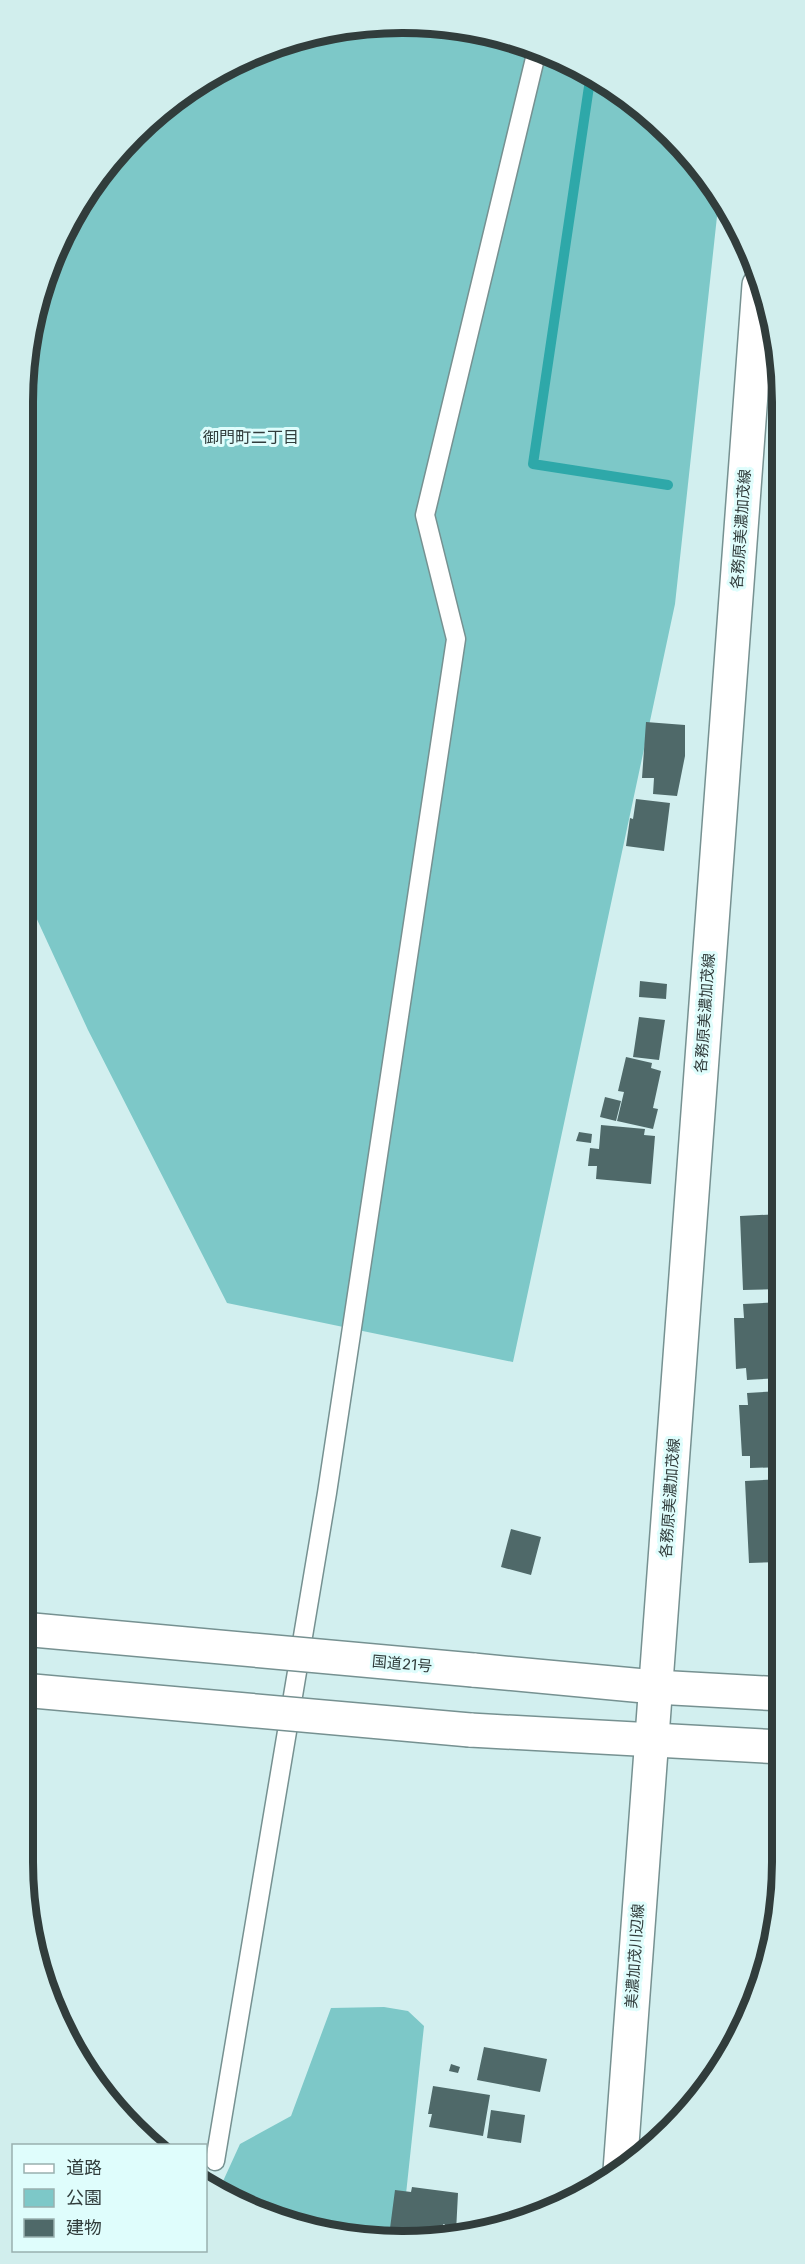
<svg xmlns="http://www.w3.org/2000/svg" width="805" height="2264" font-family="Inter,'Noto Sans JP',sans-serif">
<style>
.green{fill:#7dc8c8}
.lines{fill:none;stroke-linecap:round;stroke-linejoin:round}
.stream{stroke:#2ea8a9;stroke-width:10}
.building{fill:#4f6969}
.lane-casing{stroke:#769191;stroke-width:21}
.secondary-casing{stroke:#769191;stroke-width:36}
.highway-casing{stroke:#769191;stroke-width:36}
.lane{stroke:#fff;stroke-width:18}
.secondary{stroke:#fff;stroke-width:33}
.highway{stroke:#fff;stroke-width:33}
.highway-bridge-casing{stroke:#769191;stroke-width:36;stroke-linecap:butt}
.highway-bridge{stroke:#fff;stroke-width:33}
.labels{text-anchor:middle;stroke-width:6;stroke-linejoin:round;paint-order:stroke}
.street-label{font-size:15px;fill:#313d3c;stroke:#dffdfc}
.neighbourhood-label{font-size:16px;fill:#313d3c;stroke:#dffdfc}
.rim{fill:none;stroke:#313d3c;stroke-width:8}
</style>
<rect width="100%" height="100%" fill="#d2efef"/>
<!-- green -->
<path class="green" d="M353,26L501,35L593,74L688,152L719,198L675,604L513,1362L227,1303L88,1030L23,889V402L35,304L101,171L212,74Z
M384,2007L408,2011L424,2026L406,2194L394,2236L353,2238L234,2202L219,2190L240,2144L291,2116L331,2008Z"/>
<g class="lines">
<!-- stream -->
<path class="stream" d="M591,73L533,464L668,485"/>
</g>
<!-- building -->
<path class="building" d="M772,699H780V720H773Z
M646,722L685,725V756L677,796L653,794L654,778H642Z
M636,799L670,803L664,851L626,846L630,818L633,819Z
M640,981L667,984L666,999L639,997Z
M639,1017L665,1020L659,1060L633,1057Z
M626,1057L652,1063L651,1068L661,1071L653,1108L658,1109L653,1129L617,1121L624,1092L618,1091Z
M605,1097L621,1101L616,1121L600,1117Z
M601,1125L645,1129L644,1135L655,1136L651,1184L596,1179L597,1166H588L590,1148L599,1149Z
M579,1132L592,1134L591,1143L576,1141Z
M781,1214V1289L743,1290L740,1216Z
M781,1302V1378L747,1380L746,1368L736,1369L734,1318H744L743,1304Z
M781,1391L782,1467L750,1468V1456H742L739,1405H748L747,1393Z
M782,1479V1562L749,1563L745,1481Z
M511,1529L541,1537L531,1575L501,1567Z
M484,2047L547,2059L540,2092L477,2080Z
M451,2064L460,2067L458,2073L449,2071Z
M433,2086L490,2095L483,2136L429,2127L432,2114H428Z
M491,2110L525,2115L521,2143L487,2138Z
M412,2187L458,2193L456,2232H444L445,2224H443L442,2232L389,2236L395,2190L411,2192Z"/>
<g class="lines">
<defs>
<path id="lane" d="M215,2161L327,1493L456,639L425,515L537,50"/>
<path id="secondary" d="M620,2171L759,285"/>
<path id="highway" d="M473,1670L655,1687L782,1694
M470,1730L782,1747"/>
</defs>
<!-- lane casing -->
<use href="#lane" class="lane-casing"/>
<!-- secondary casing -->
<use href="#secondary" class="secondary-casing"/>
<!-- highway casing -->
<use href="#highway" class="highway-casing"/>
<!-- lane -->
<use href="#lane" class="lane"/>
<!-- secondary -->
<use href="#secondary" class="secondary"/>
<!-- highway -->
<use href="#highway" class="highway"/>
<defs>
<path id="highway-bridge" d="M22,1629L473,1670
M22,1690L470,1730"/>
</defs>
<!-- highway-bridge casing -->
<use href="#highway-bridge" class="highway-bridge-casing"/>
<!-- highway-bridge -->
<use href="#highway-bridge" class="highway-bridge"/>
</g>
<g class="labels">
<!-- street labels -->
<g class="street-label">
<text transform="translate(741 529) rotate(-86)" y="5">各務原美濃加茂線</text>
<text transform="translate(705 1013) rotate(-86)" y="5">各務原美濃加茂線</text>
<text transform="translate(670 1498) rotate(-86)" y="5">各務原美濃加茂線</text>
<text transform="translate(402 1664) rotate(5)" y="5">国道21号</text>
<text transform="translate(635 1956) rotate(-86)" y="5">美濃加茂川辺線</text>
</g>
<!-- neighbourhood labels -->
<g class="neighbourhood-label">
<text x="251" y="443">御門町二丁目</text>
</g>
</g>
<!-- crop -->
<path d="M0 0H805V2264H0ZM402 33H403A369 369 0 0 1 772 402V1862A369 369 0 0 1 403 2231H402A369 369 0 0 1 33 1862V402A369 369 0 0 1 402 33Z" fill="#d1eeed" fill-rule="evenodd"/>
<path class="rim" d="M402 33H403A369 369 0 0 1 772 402V1862A369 369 0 0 1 403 2231H402A369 369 0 0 1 33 1862V402A369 369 0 0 1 402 33Z"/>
<!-- legend -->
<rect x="12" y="2144" width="195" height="108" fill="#dffdfc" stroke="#99b0af" stroke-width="1.5"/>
<rect x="24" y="2164" width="30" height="9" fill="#ffffff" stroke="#99b0af" stroke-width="1.5"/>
<text x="66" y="2174" font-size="18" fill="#313d3c">道路</text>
<rect x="24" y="2189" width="30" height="18" fill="#7dc8c8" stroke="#99b0af" stroke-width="1.5"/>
<text x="66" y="2204" font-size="18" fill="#313d3c">公園</text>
<rect x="24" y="2219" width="30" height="18" fill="#4f6969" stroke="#99b0af" stroke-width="1.5"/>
<text x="66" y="2234" font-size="18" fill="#313d3c">建物</text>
</svg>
